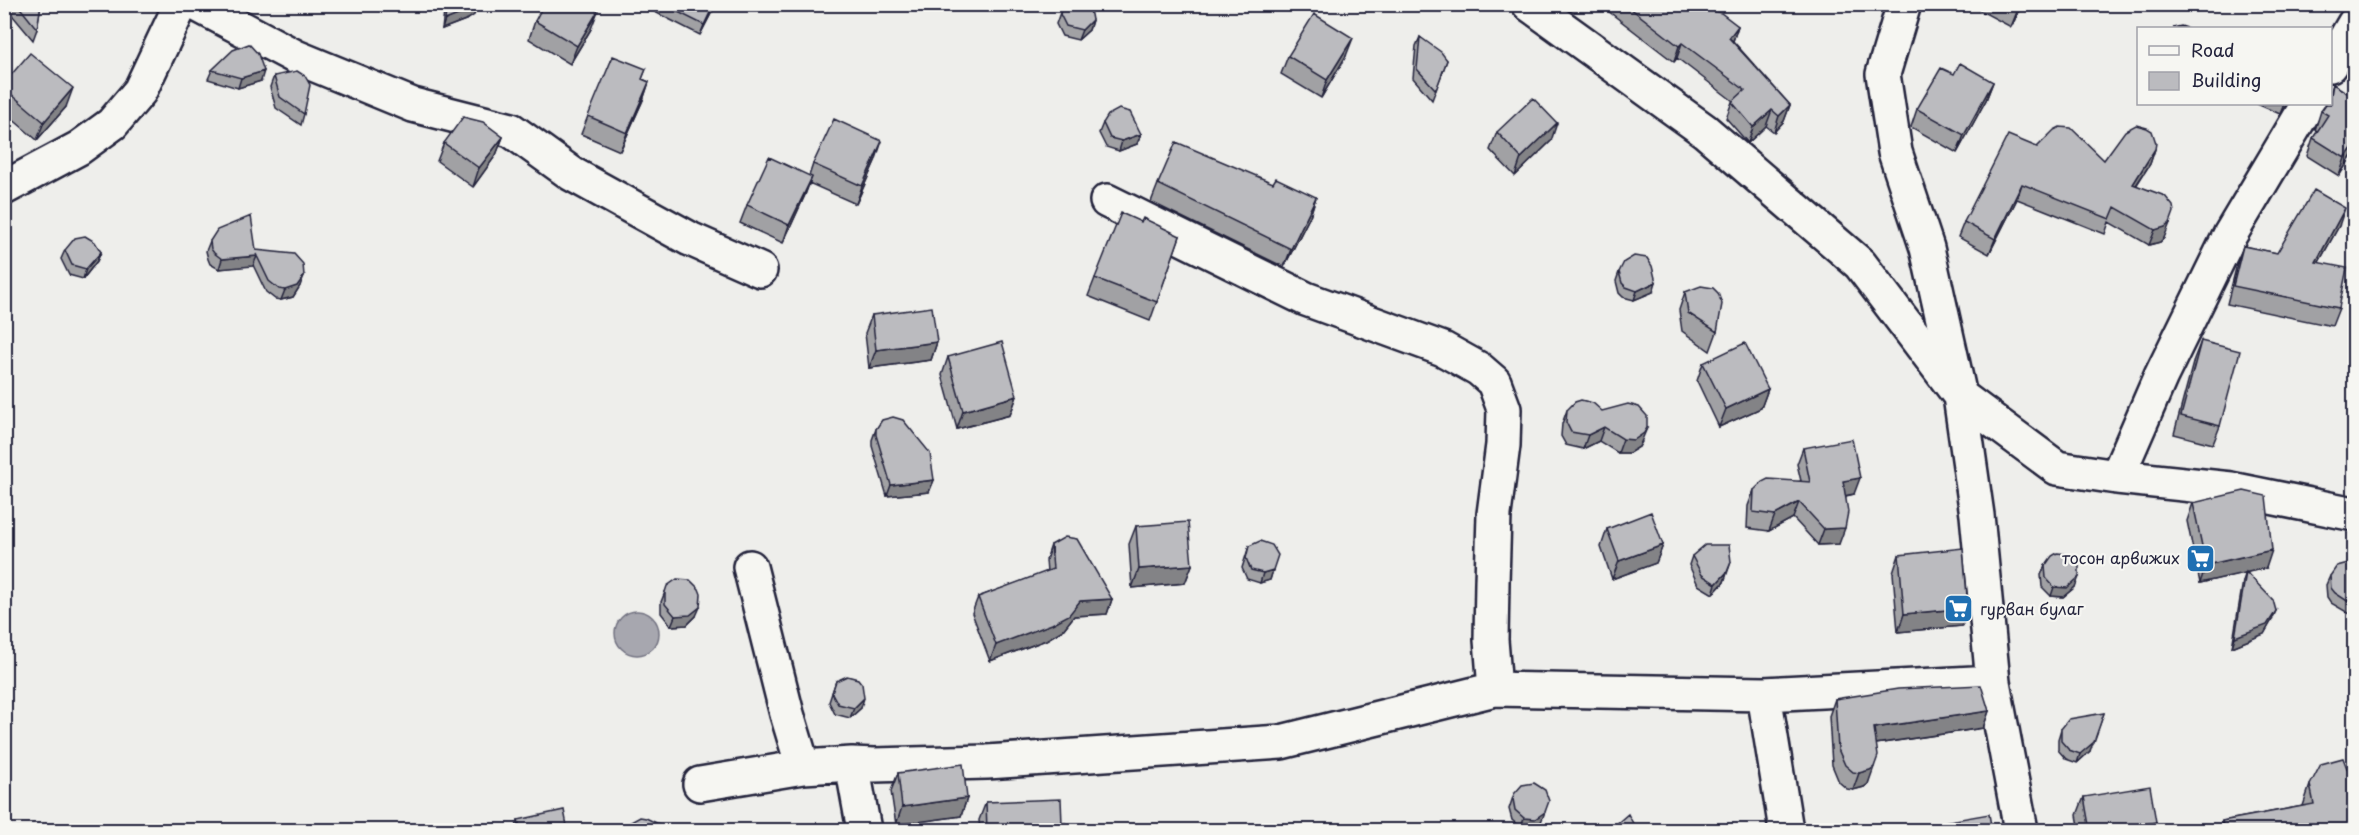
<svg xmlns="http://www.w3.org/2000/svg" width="2359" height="835" font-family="'Playpen Sans',sans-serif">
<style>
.water{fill:#a7a7af;stroke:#727281;stroke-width:1.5}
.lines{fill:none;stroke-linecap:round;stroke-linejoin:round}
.street-casing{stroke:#22223b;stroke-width:38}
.street{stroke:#f6f6f2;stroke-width:33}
.wall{fill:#a1a1a4;stroke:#22223b;stroke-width:1.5}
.shaded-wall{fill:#838386;stroke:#22223b;stroke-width:1.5}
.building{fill:#bbbbbf;stroke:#22223b;stroke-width:1.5}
.labels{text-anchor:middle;stroke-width:4.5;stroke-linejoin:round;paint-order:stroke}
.poi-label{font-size:16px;fill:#22223b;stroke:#f6f6f2;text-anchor:end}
</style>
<rect width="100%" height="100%" fill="#eeeeeb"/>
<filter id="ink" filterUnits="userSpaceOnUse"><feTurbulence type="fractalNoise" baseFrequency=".0167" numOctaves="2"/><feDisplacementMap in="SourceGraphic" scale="12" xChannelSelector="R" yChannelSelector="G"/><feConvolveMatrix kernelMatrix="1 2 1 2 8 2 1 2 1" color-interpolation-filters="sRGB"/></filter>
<g filter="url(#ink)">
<!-- water -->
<path class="water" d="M615 633a22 22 0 1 1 44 0a22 22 0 1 1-44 0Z"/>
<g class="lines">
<defs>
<path id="street" d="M196,4L296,57L413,105L511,130L572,174L690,239L760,270
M1529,4L1705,131L1860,264L1960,396L2057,468L2117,477L2231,489L2354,514
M1904,4L1883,74L1895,152L1927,248L1960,396L1977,515L1993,682L2021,830
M2330,65L2354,24
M4,188L79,148L112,124L140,91L181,4
M1107,201L1306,299L1443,349L1479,369L1494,382L1504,409L1503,445L1494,514L1492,582L1491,640L1495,689
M2117,477L2161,376L2230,235L2308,104
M750,567L787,714L803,767L852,764L874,765L987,762L1281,742L1495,689L1764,694L1993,682
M1764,694L1786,830
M852,764L864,830
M700,784L803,767"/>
</defs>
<!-- street casing -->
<use href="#street" class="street-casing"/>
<!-- street -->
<use href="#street" class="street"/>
</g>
<!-- wall -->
<path class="wall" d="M6,4H41L37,29L33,40L7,9Z
M445,4H478L474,15L468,19L442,29Z
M655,4H716L700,35L653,11Z
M1063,4L1092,20L1089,30L1078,40L1062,36L1056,24Z
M1599,4H1686L1738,26L1733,41L1790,105L1784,121L1774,132L1766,126L1748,143L1726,118L1732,102L1733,101L1677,58L1674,62Z
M1981,4H2023L2011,27L1979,10Z
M535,21L591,29L570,64L529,39Z
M1420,37L1447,60L1432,100L1413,78L1416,46Z
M1288,56H1346L1321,98L1281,74Z
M646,69L642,79L649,82L643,100L620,151L581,134L588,116Z
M212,70L261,81L238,88L208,79Z
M1954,74L1993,82L1986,100L1957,153L1911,127L1917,109Z
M274,76L304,114L301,125L276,108L270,87Z
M4,83L66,107L37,140L4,112Z
M2333,84L2355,98V151L2339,176L2307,156L2313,138L2318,131L2315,130L2321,111L2331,104V90Z
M2257,104H2287L2280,114Z
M1103,123L1137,144L1119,151L1106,147L1099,133Z
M1497,132L1551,141L1515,176L1490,150Z
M503,137L496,155L473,187L437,161L444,143Z
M2037,147L2104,160L2155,149L2150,164L2136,186L2164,238L2160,242L2149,245L2109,222L2105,234L2017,199L1989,254L1958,237L1964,222Z
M876,159L856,204L809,183L805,195L783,243L740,223L747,205L809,176L813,164Z
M1158,184L1316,197L1310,216L1284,267L1151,202Z
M2339,226L2319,262L2339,308L2332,326L2227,304L2237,264L2243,246L2277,253Z
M1180,236L1150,321L1088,296L1095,278Z
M210,241L256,250L300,286L293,297L281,300L275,299L266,292L253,265L219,269L210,264L208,259L206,251Z
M65,250L101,252L97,261L83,279L69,275L61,259Z
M1619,272L1653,292L1634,300L1623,297L1619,293L1616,281Z
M1685,292L1717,332L1710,351L1682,331L1679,310Z
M2355,307V356H2349L2352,314Z
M872,315L937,342L931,360L869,368L865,333Z
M2201,341L2220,426L2213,444L2174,434L2194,359Z
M948,357L1017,396L1010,415L957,429L942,375Z
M1703,363L1768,389L1761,408L1719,427L1697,381Z
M1567,410L1602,411L1642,442L1639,447L1629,453H1618L1599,441L1583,449L1566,445L1561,436L1562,424Z
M876,429L934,480L929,492L887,496L872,446V440Z
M1803,448L1854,494L1846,496L1839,544L1818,545L1793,518L1769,531L1747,528L1748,506L1754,490L1801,481L1797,464Z
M2193,503L2266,568L2247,572L2272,620L2264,634L2232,647L2243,581L2246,572L2200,583L2187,521Z
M1136,526L1192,565L1185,583L1132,588L1129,544Z
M1607,529L1663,545L1656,563L1612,579L1601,547Z
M1051,545L1112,599L1107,614L1074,616L1063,630L1046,640L990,661L972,613L978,597L1047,572L1046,560Z
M1249,546L1273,570L1270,580L1260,583L1247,579L1242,568Z
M1899,555L1962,626L1898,632L1893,573Z
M1692,556L1731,562L1724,582L1713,594L1698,585L1689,565Z
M2355,565V617L2331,603L2327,597L2326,585L2330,576Z
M2045,566L2075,587L2063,597L2051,596L2042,587L2041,575Z
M665,592L696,616L687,625L671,626L661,613V602Z
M836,681L861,708L850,718L835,714L829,702Z
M1835,699L1989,711L1983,728L1876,744L1868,784L1864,787L1853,790L1847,789L1839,782L1832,765L1829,716Z
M2061,729L2090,751L2077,763L2066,759L2058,750V739Z
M898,773L967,798L961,816L896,825L891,791Z
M2352,781L2355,831H2219L2222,821L2303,806L2310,785Z
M1514,794L1541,822L1532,828H1521L1512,820L1509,809Z
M2084,797L2156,822L2153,831H2080L2077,815Z
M986,802L1062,824L1065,831H980L979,820Z
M518,820L568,831H515Z"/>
<!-- shaded-wall -->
<path class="shaded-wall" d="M714,4H716L700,35L704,25Z
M2020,4H2023L2011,27L2018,9Z
M478,5L474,15L468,19L442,29L445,20Z
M598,11L591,29L570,64L577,46Z
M1092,20L1089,30L1078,40L1082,30Z
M1738,26L1733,41L1729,38Z
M1353,38L1346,56L1321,98L1327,80Z
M1682,43L1677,58L1674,62L1679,46Z
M264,71L261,81L238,88L241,78Z
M649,82L643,100L620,151L627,133Z
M1993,82L1986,100L1957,153L1964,135Z
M73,88L66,107L37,140L44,122Z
M2284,104H2287L2280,114Z
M1790,105L1784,121L1774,132L1779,116Z
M1772,110L1766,126L1748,143L1753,127Z
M1557,123L1551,141L1515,176L1521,158Z
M1141,134L1137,144L1119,151L1122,141Z
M503,137L496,155L473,187L479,168Z
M882,141L876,159L856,204L862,186Z
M2355,144V151L2339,176L2345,158Z
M2155,149L2150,164L2127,199L2133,184Z
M812,177L805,195L783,243L789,225Z
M2022,184L2017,199L1989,254L1995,239Z
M1316,197L1310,216L1284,267L1291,249Z
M2345,208L2339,226L2309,280L2316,262Z
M2170,223L2164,238L2160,242L2149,245L2155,230Z
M101,252L97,261L83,279L86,269Z
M257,256L253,266L219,269L222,259Z
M304,276L300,286L293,297L281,300L285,290Z
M1656,282L1653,292L1634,300L1637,291Z
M2355,341V356H2349Z
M937,342L931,360L869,368L876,350Z
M1768,389L1761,408L1719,427L1726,409Z
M1017,396L1010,415L957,429L963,411Z
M1604,427L1599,441L1583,449L1588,435Z
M1647,428L1639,447L1629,453H1618L1623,439Z
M1860,478L1854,494L1838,497L1843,481Z
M934,480L929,492L887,496L891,485Z
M1799,502L1793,518L1769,531L1775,515Z
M1845,528L1839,544L1818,545L1824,529Z
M1663,545L1656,563L1612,579L1619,561Z
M2272,550L2266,568L2200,583L2206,565Z
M1192,565L1185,583L1132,588L1139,569Z
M1273,570L1270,580L1260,583L1263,573Z
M1727,572L1724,582L1713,594L1716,584Z
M2079,577L2075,587L2063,597L2051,596L2054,587Z
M1112,599L1107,614L1074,616L1063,630L1046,640L990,661L996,645L1080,601Z
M700,607L696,616L687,625L671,626L675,616Z
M1968,608L1962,626L1898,632L1904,614Z
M2276,611L2272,620L2264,634L2232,647L2235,637Z
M864,698L861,708L850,718L854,708Z
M1989,711L1983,728L1868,745L1874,728Z
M2104,713L2090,751L2077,763L2080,754Z
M1874,767L1868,784L1864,787L1853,790L1859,773Z
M967,798L961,816L896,825L902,807Z
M1545,812L1541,822L1532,828H1521L1524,818Z
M2156,822L2153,831H2104Z
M2355,825V831H2334Z"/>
<!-- building -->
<path class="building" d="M17,4H41L37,29Z
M447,4H478L471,10L445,20Z
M544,4H587L598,11L577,46L535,21Z
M662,4H714L704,25Z
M1063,4H1089L1092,20L1082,30L1066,26L1060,14Z
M1625,4H1686L1721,13L1738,26L1729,38L1790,105L1779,116L1772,110L1753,127L1732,102L1745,90L1682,43L1679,46Z
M2010,4H2020L2018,9Z
M1314,14L1353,38L1327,80L1288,56Z
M2181,26L2187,28H2173Z
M1420,37L1441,52L1447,60L1436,90L1417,69Z
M249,44L258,54L264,71L241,78L212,70L233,50Z
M30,53L73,88L44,122L4,88V83Z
M613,56L646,69L642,79L649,82L627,133L588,116Z
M1960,63L1993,82L1964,135L1917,109L1941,68L1954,74Z
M297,71L305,76L310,85L304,114L280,97L274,76Z
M2333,84L2355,98V144L2345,158L2313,138L2328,115L2321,111L2326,104H2331V96Z
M1533,98L1557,123L1521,158L1497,132Z
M1119,109L1130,112L1141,134L1122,141L1110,138L1103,123L1108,115Z
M463,117L483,122L503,137L479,168L444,143Z
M834,119L882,141L862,186L813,164Z
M2136,125L2147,128L2152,131L2156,143L2155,149L2133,184L2165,196L2173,206L2174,212L2170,223L2165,227L2155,230L2115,207L2110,219L2022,184L1995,239L1964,222L2008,135L2037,147L2054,130L2060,127L2071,128L2104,160L2125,131Z
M1176,142L1273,183L1276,178L1316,197L1291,249L1158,184Z
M769,157L812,177L789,225L747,205Z
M2314,190L2345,208L2316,262L2347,268L2339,308L2233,286L2243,246L2277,253Z
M1121,213L1141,222L1143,218L1180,236L1157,302L1095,278Z
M251,216L256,250L294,254L303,264L304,276L297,286L285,290L279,289L269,281L256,254L257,256L222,259L214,253L211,249L210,241L217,230Z
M85,236L95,242L101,252L86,269L72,265L65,250L75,238Z
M1634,256L1647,258L1652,266L1656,282L1637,291L1626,287L1622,283L1619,272L1624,262Z
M1701,286L1713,288L1718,293L1722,304L1717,332L1688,313L1685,292Z
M932,307L937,342L876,350L872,315Z
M2201,341L2240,351L2220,426L2181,416Z
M1002,342L1017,396L963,411L948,357Z
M1745,343L1768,389L1726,409L1703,363Z
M1581,400L1593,403L1602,411L1628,404L1639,407L1647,416V428L1644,433L1634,440L1623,439L1604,427L1588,435L1571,432L1566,422L1567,410L1575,402Z
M893,417L903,420L930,453L934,480L891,485L876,435V429L882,420Z
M1852,439L1860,478L1843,481L1848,512L1845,528L1824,529L1799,502L1775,515L1753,512L1754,490L1762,482L1768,479L1810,482L1803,448Z
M2244,491L2266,496L2272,550L2206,565L2193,503Z
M1651,512L1663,545L1619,561L1607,529Z
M1188,522L1192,565L1139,569L1136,526Z
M1065,537L1077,539L1112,599L1080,601L1069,615L1052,624L996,645L978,597L1053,569L1051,545Z
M1260,541L1272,545L1278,555L1273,570L1263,573L1251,570L1246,558L1249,546Z
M1705,545H1729L1731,562L1727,572L1716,584L1702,575L1692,556Z
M1963,548L1968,608L1904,614L1899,555Z
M2057,553L2068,554L2077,561L2079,566V577L2067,588L2054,587L2046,578L2045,566L2052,556Z
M2348,563L2355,565V606L2335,593L2331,588L2330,576L2337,566Z
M2246,572L2273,600L2276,611L2267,625L2235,637Z
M677,579L690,580L699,589L701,594L700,607L690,615L675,616L665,604V592L667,586Z
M847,676L858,679L862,684L864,698L854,708L838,704L832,693L836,681Z
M1981,685L1989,711L1874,728L1878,756L1874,767L1870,770L1859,773L1853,772L1845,765L1838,749L1835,699L1898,689Z
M2104,713L2094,742L2080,754L2069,750L2061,741V729L2069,719Z
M2343,758L2352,781L2355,780V825L2334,831H2224L2222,821L2314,804L2310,785L2321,764Z
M963,764L967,798L902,807L898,773Z
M1534,783L1545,790L1549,801L1545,812L1535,819L1524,818L1515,810L1513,799L1514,794L1522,785Z
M2150,786L2156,822L2104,831H2090L2084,797Z
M1061,799L1062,824L1065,823V831H987L986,802Z
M564,810L568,831H521L518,820Z
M1628,814L1637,831H1611L1613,827Z
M1989,814L1992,831H1927L1926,825Z
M640,817L646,818L673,831H625L629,823Z
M1174,827L1190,831H1173Z"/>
</g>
<!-- icons -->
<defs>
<symbol id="supermarket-square" viewBox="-11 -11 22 22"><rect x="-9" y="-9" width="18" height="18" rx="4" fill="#1f6fb2" stroke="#f6f6f2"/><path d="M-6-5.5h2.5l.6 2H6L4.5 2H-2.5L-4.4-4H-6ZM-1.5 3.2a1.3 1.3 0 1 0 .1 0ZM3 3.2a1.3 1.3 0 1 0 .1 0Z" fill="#fff"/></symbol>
</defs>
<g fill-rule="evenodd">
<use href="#supermarket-square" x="2184" y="542" width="33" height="33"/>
<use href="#supermarket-square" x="1942" y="592" width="33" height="33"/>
</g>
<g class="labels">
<!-- poi labels -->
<g class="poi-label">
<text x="2180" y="564">тосон арвижих</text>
<text x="1980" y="615" text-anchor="start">гурван булаг</text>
</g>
</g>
<!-- margin -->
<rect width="2359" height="835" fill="none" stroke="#f6f6f2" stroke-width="24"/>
<rect x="12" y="12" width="2335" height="811" fill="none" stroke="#22223b" stroke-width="2" filter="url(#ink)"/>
<!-- legend -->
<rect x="2137" y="27" width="195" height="78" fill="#f6f6f2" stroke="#a1a1a9" stroke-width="1.5"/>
<rect x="2149" y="46" width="30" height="9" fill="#f6f6f2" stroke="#a1a1a9" stroke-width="1.5"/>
<text x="2191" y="57" font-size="18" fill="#22223b">Road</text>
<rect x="2149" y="72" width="30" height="18" fill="#bbbbbf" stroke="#a1a1a9" stroke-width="1.5"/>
<text x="2191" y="87" font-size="18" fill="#22223b">Building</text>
</svg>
